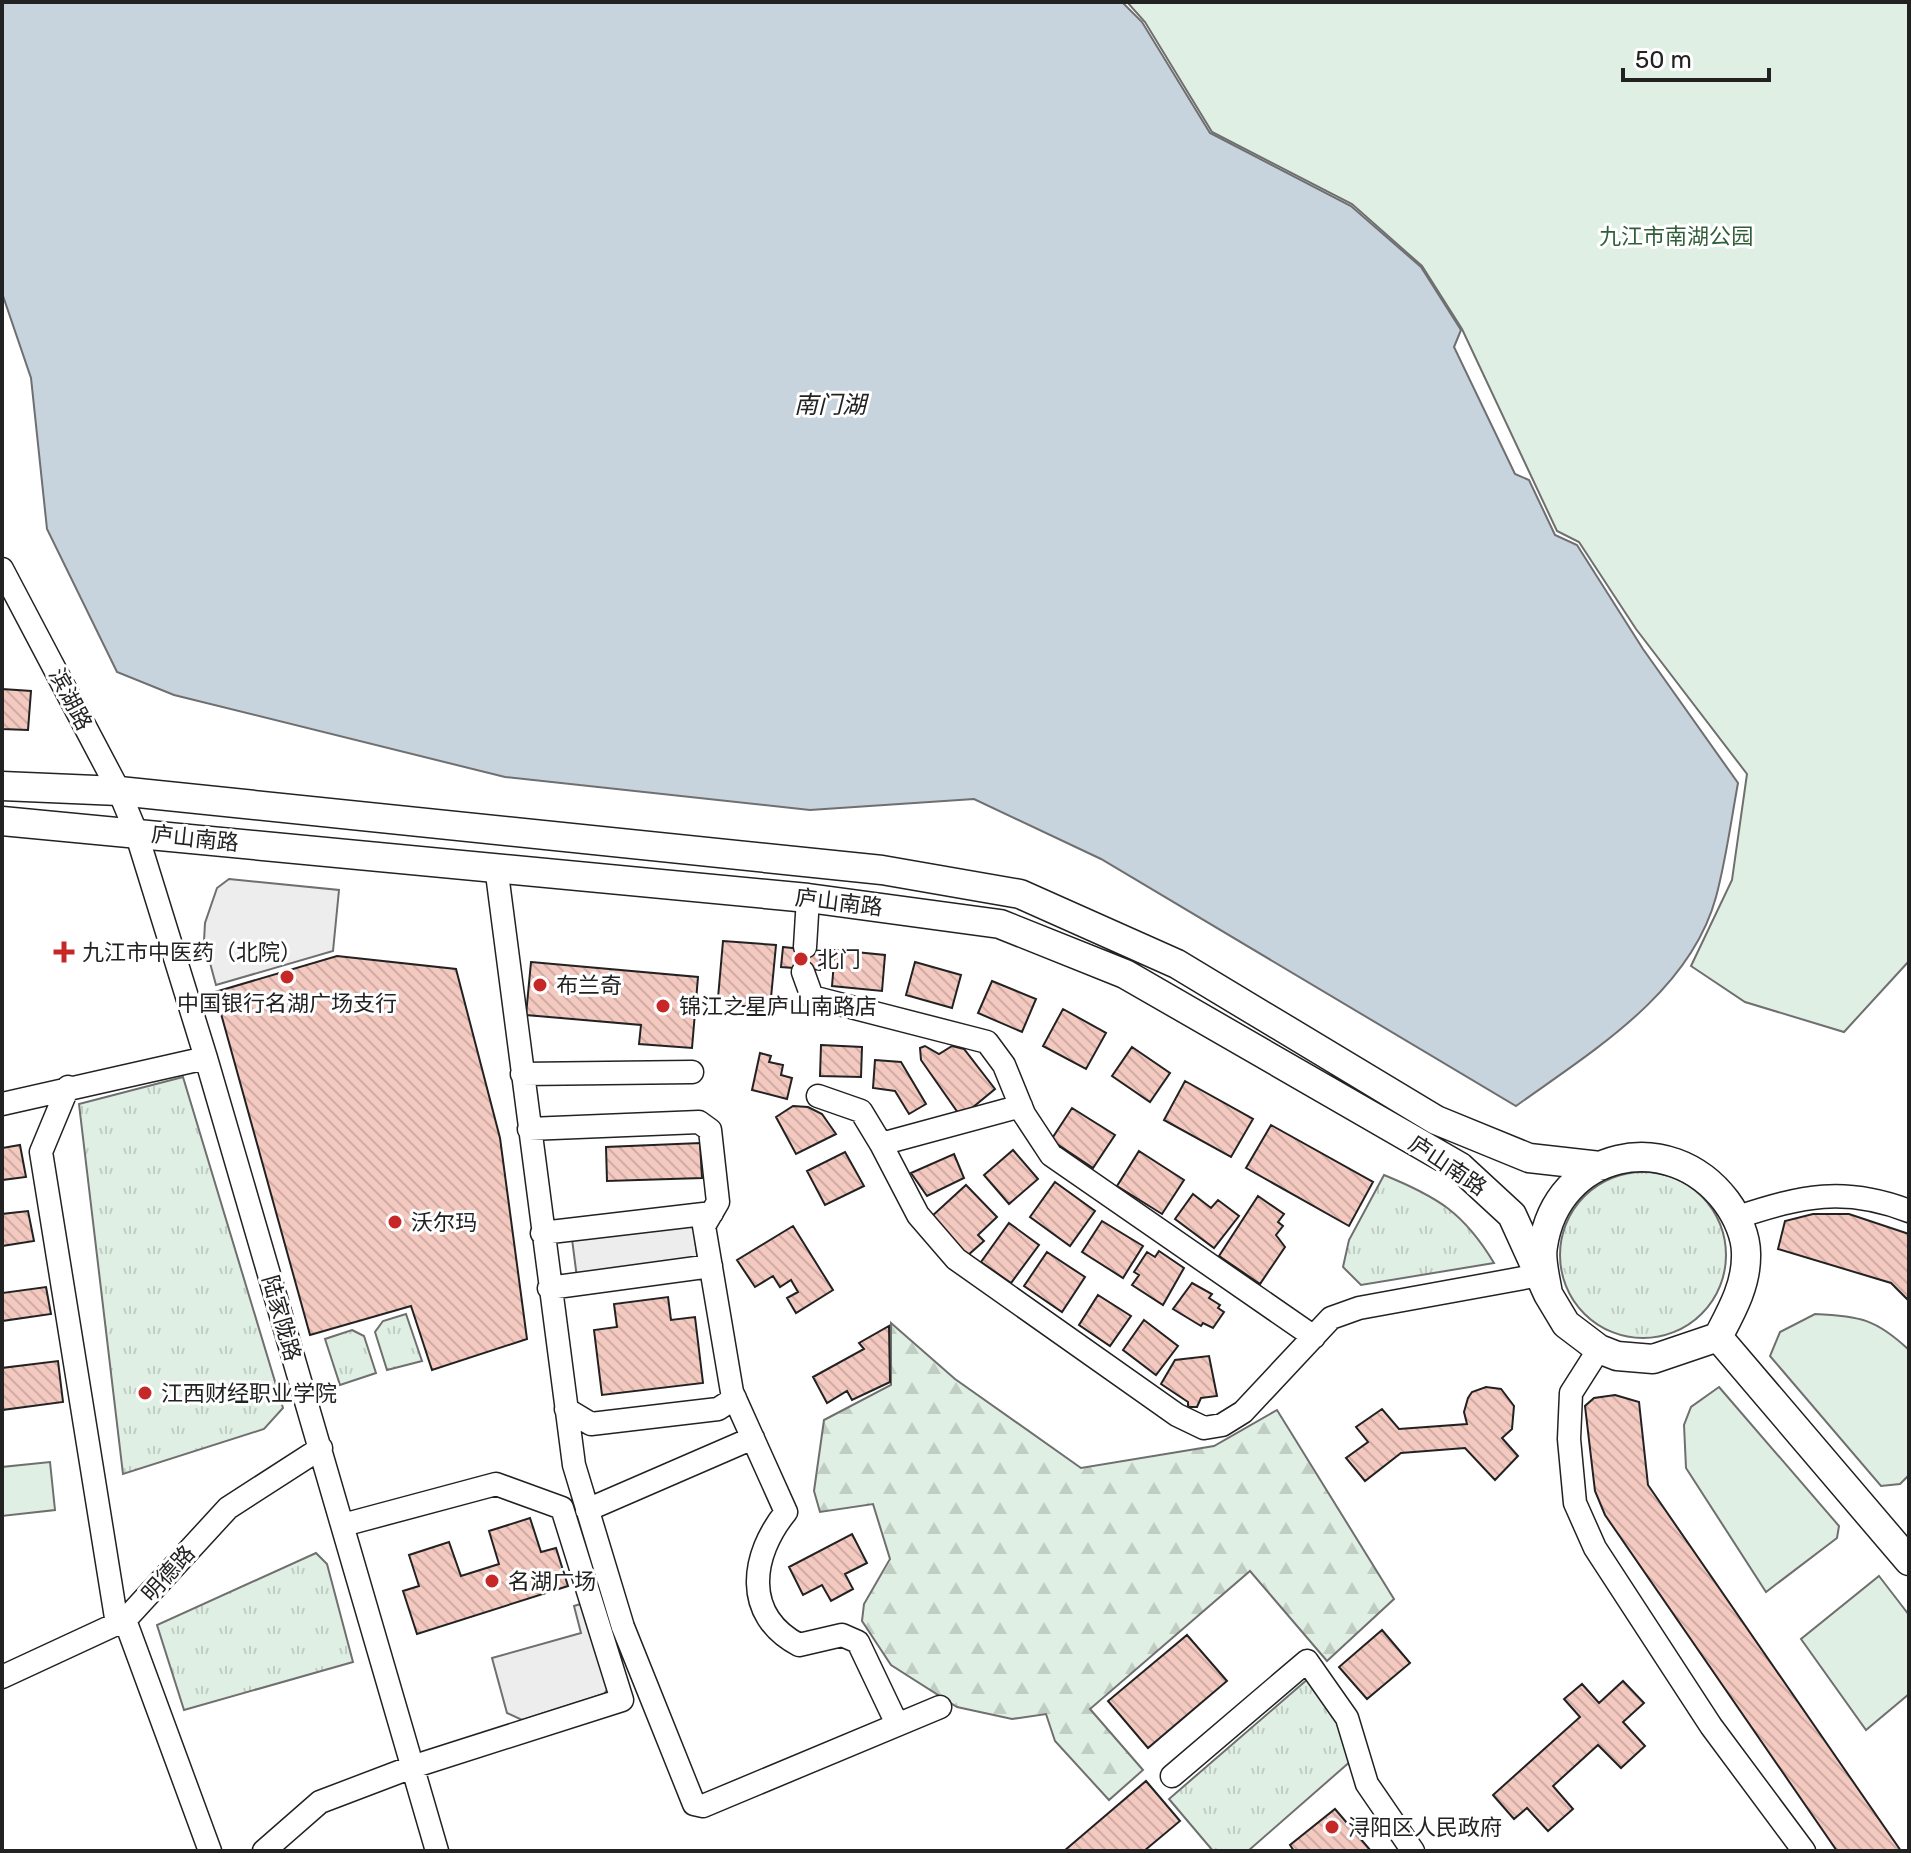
<svg xmlns="http://www.w3.org/2000/svg" width="1911" height="1853" font-family="Rubik,'Noto Sans SC',sans-serif">
<style>
.grass{fill:url(#grass-tufts);stroke:#6f6f6f;stroke-width:2}
.forest{fill:url(#forest-firs);stroke:#6f6f6f;stroke-width:2}
.park{fill:#e0efe3;stroke:#6f6f6f;stroke-width:2}
.parking{fill:#ededed;stroke:#6f6f6f;stroke-width:2}
.water{fill:#c7d3dd;stroke:#6f6f6f;stroke-width:2}
.building{fill:url(#building-back-hatch);stroke:#222;stroke-width:2}
.lines{fill:none;stroke-linecap:round;stroke-linejoin:round}
.minor-casing{stroke:#222;stroke-width:25}
.major-casing{stroke:#222;stroke-width:31}
.minor{stroke:#fff;stroke-width:22}
.major{stroke:#fff;stroke-width:28}
.poi-dot{fill:#c62828;stroke:#fff;stroke-width:3}
.labels{text-anchor:middle;stroke-width:6;stroke-linejoin:round;paint-order:stroke}
.park-label{font-size:22px;fill:#2f5e38;stroke:#fff}
.street-label{font-size:22px;fill:#222;stroke:#fff}
.poi-label{font-size:22px;fill:#222;stroke:#fff;text-anchor:start}
.water-label{font-size:24px;font-style:italic;fill:#222;stroke:#fff}
</style>
<defs>
<pattern id="grass-tufts" width="24" height="20" patternUnits="userSpaceOnUse" patternTransform="scale(2)"><rect width="24" height="20" fill="#e0efe3"/><path d="M3 7l-1-3M5 7V3M7 7l1-3M15 17l-1-3M17 17v-4M19 17l1-3" fill="none" stroke="#c0cdc2"/></pattern>
<pattern id="forest-firs" width="22" height="20" patternUnits="userSpaceOnUse" patternTransform="scale(2)"><rect width="22" height="20" fill="#e0efe3"/><path d="M5 1l3.5 6h-7zM16 11l3.5 6h-7z" fill="#c0cdc2"/></pattern>
<pattern id="building-back-hatch" width="6" height="6" patternUnits="userSpaceOnUse" patternTransform="scale(2)"><rect width="6" height="6" fill="#f3c9c0"/><path d="M-1 5l2 2M0 0l6 6M5-1l2 2" fill="none" stroke="#d0aca5"/></pattern>
</defs>
<rect width="100%" height="100%" fill="#fff"/>
<!-- grass -->
<path class="grass" d="M183,1077L283,1408L264,1429L123,1474L79,1104Z
M1560 1255a83 83 0 1 1 166 0a83 83 0 1 1-166 0Z
M1384,1175C1438,1197 1464,1213 1494,1263L1361,1285L1343,1267L1349,1240Z
M406,1314L422,1361L387,1370L375,1332L383,1321Z
M352,1330L364,1336L376,1373L340,1385L325,1339Z
M316,1553L327,1564L353,1662L184,1710L157,1625Z
M1309,1678L1340,1726L1352,1760L1248,1851H1213L1169,1799Z"/>
<!-- forest -->
<path class="forest" d="M891,1323L955,1379L1081,1468L1214,1446L1277,1410L1394,1599L1327,1661L1250,1571L1090,1709L1143,1770L1109,1800L1055,1741L1046,1714L1012,1719L957,1707L891,1665L862,1621L864,1604L890,1559L873,1504L820,1512L814,1491L824,1420L891,1385Z"/>
<!-- park -->
<path class="park" d="M1127,2H1909V961L1844,1032L1745,1002L1691,966L1732,880L1747,774L1636,629L1579,542L1557,531L1462,329L1422,266L1352,204L1212,132L1145,22Z
M1815,1314C1860,1316 1876,1319 1909,1350V1475L1900,1484L1881,1486L1770,1356L1780,1332Z
M1719,1387L1839,1526L1837,1538L1766,1592L1686,1468L1684,1425L1691,1407Z
M50,1462L55,1510L2,1516V1467Z
M1879,1576L1909,1615V1694L1866,1730L1801,1639Z"/>
<!-- parking -->
<path class="parking" d="M229,879L339,890L333,951L216,985L204,941L205,923L217,888Z
M693,1223L698,1262L577,1278L572,1239Z
M587,1602L609,1687L604,1694L522,1720L507,1713L492,1658L581,1633L574,1606Z"/>
<!-- water -->
<path class="water" d="M2,2H1122L1142,22L1210,133L1351,206L1421,267L1461,330L1454,347L1515,474L1529,480L1555,535L1577,545L1643,649L1738,783C1731,821 1726,860 1716,897C1690,993 1591,1052 1516,1106L1101,859L974,799L810,810L505,777L174,695L117,672L47,529L31,378L2,293Z"/>
<!-- building -->
<path class="building" d="M2,689L31,691L28,730L2,729Z
M723,941L776,945L770,1008L729,1005L718,998Z
M783,947L821,951L820,970L781,967Z
M835,950L885,955L882,991L832,986Z
M337,956L456,969L500,1138L527,1339L432,1370L411,1306L310,1335L215,992Z
M531,962L698,977L692,1048L639,1044L641,1025L526,1015Z
M915,962L961,975L952,1008L906,995Z
M992,981L1036,999L1022,1032L978,1013Z
M1063,1009L1106,1033L1086,1069L1043,1046Z
M821,1045L862,1047L861,1077L820,1076Z
M925,1046L939,1054L952,1046L964,1049L995,1089L961,1117L921,1060L920,1048Z
M1132,1047L1170,1073L1150,1102L1112,1076Z
M760,1053L771,1056L769,1062L783,1065L781,1075L792,1078L787,1099L752,1090Z
M875,1060L901,1062L926,1104L909,1114L895,1091L873,1088Z
M1185,1081L1253,1119L1231,1157L1164,1120Z
M793,1106L808,1107L822,1114L836,1134L796,1154L776,1117Z
M1072,1108L1115,1135L1093,1168L1051,1140Z
M1271,1125L1373,1182L1349,1226L1246,1168Z
M700,1143L702,1178L607,1181L606,1147Z
M20,1145L26,1177L2,1180V1148Z
M1013,1150L1038,1179L1009,1204L984,1175Z
M1139,1151L1184,1180L1162,1214L1117,1186Z
M845,1152L864,1186L825,1205L807,1171Z
M954,1154L964,1178L927,1196L911,1173Z
M1055,1182L1095,1211L1070,1246L1030,1217Z
M966,1185L997,1217L978,1235L984,1241L967,1256L931,1217Z
M1193,1194L1211,1208L1218,1200L1239,1216L1214,1248L1175,1219Z
M1258,1196L1284,1214L1278,1222L1283,1226L1276,1235L1285,1247L1260,1284L1219,1256Z
M28,1211L34,1241L2,1246V1214Z
M1813,1214H1849L1909,1234V1301L1891,1283L1778,1249L1785,1221Z
M1102,1221L1143,1246L1123,1278L1082,1252Z
M1009,1223L1039,1245L1011,1283L981,1262Z
M793,1226L833,1290L796,1313L787,1298L798,1292L791,1280L780,1287L773,1276L755,1287L737,1260Z
M1159,1251L1184,1268L1163,1305L1132,1285L1139,1275L1134,1272L1147,1252L1155,1257Z
M1047,1252L1085,1277L1062,1312L1024,1286Z
M1192,1283L1212,1294L1209,1298L1220,1305L1218,1308L1224,1312L1213,1328L1203,1323L1201,1326L1173,1309Z
M46,1287L51,1314L2,1321V1293Z
M1098,1295L1131,1316L1110,1346L1079,1325Z
M668,1297L671,1320L695,1317L703,1383L602,1395L594,1330L617,1327L614,1304Z
M1144,1320L1178,1346L1156,1375L1123,1350Z
M889,1326L890,1382L852,1400L847,1391L827,1403L813,1377L864,1349L859,1343Z
M1209,1356L1217,1396L1201,1398L1197,1407H1188V1402L1161,1384L1175,1360Z
M58,1361L63,1402L2,1410V1368Z
M1486,1387L1501,1389L1514,1406L1512,1429L1502,1438L1518,1456L1495,1480L1465,1448L1401,1453L1365,1481L1346,1458L1368,1442L1356,1427L1382,1409L1399,1429L1467,1424L1464,1412L1468,1398L1472,1392Z
M1615,1395L1639,1402L1648,1485L1901,1851H1837L1605,1515L1595,1491L1585,1406L1594,1398Z
M530,1518L541,1552L556,1548L568,1586L417,1634L403,1591L419,1586L409,1555L449,1542L461,1576L499,1564L489,1531Z
M852,1534L867,1563L845,1574L853,1589L831,1601L822,1585L803,1595L789,1567Z
M1382,1630L1410,1663L1367,1699L1339,1667Z
M1187,1635L1227,1681L1148,1748L1108,1701Z
M1623,1681L1644,1703L1623,1722L1645,1746L1621,1768L1598,1745L1553,1786L1573,1809L1548,1831L1527,1808L1514,1819L1493,1795L1580,1717L1564,1699L1582,1684L1599,1703Z
M1146,1781L1180,1821L1144,1851H1064Z
M1335,1809L1371,1851H1294L1290,1845Z"/>
<g class="lines">
<defs>
<path id="minor" d="M2,569L119,791L136,832L206,1058L437,1851
M496,866L574,1465L623,1627L694,1804L703,1806L940,1707
M805,947L808,898
M803,972L812,997L987,1042L1004,1065L1024,1114L1051,1155L1314,1337
M522,1074L692,1072
M68,1087L41,1152L117,1624
M818,1096L861,1111L881,1144
M2,1104L206,1058
M1021,1106L881,1144L918,1215L956,1259L1177,1415L1204,1428L1222,1425L1243,1412L1331,1318L1359,1308L1540,1275
M529,1129L699,1122L710,1130L718,1202L704,1226L732,1392L786,1512C751,1555 742,1615 799,1645L842,1635L858,1642L897,1724
M1738,1217C1802,1196 1844,1186 1909,1211
M542,1233L712,1213
M549,1288L711,1266
M1599,1349L1571,1393L1569,1439L1575,1503L1595,1548L1711,1726L1804,1851
M566,1409L591,1424L718,1409L735,1398
M587,1510L753,1438
M125,1620L210,1851
M2,1677L125,1620L228,1508L321,1448
M1172,1776L1307,1661L1347,1718L1367,1784L1413,1851
M264,1851L320,1802L412,1767L622,1700L562,1508L496,1484L343,1525"/>
<path id="major" d="M2,786L119,791L882,870L1020,894L1177,964L1436,1120L1529,1158L1600,1166
M2,821L808,898L1000,924L1125,974L1460,1167L1512,1215L1548,1294L1566,1324L1599,1349L1617,1356L1653,1359L1718,1337C1731,1312 1746,1286 1746,1257C1747,1237 1737,1216 1726,1201C1669,1126 1557,1151 1543,1246C1540,1260 1546,1279 1548,1294
M1718,1337L1909,1561"/>
</defs>
<!-- minor casing -->
<use href="#minor" class="minor-casing"/>
<!-- major casing -->
<use href="#major" class="major-casing"/>
<!-- minor -->
<use href="#minor" class="minor"/>
<!-- major -->
<use href="#major" class="major"/>
</g>
<!-- markers -->
<g class="poi-dot">
<path d="M60 940h8v8h8v8h-8v8h-8v-8h-8v-8h8z"/>
<circle cx="801" cy="959" r="8"/>
<circle cx="287" cy="977" r="8"/>
<circle cx="540" cy="985" r="8"/>
<circle cx="663" cy="1006" r="8"/>
<circle cx="395" cy="1222" r="8"/>
<circle cx="145" cy="1393" r="8"/>
<circle cx="492" cy="1581" r="8"/>
<circle cx="1332" cy="1827" r="8"/>
</g>
<g class="labels">
<!-- park labels -->
<g class="park-label">
<text x="1676" y="244">九江市南湖公园</text>
</g>
<!-- street labels -->
<g class="street-label">
<text transform="translate(71 699) rotate(62)" y="8">滨湖路</text>
<text transform="translate(195 838) rotate(6)" y="8">庐山南路</text>
<text transform="translate(839 902) rotate(7)" y="8">庐山南路</text>
<text transform="translate(1448 1165) rotate(34)" y="8">庐山南路</text>
<text transform="translate(282 1318) rotate(74)" y="8">陆家陇路</text>
<text transform="translate(168 1573) rotate(-48)" y="8">明德路</text>
</g>
<!-- poi labels -->
<g class="poi-label">
<text x="82" y="960">九江市中医药（北院）</text>
<text x="817" y="967">北门</text>
<text x="556" y="993">布兰奇</text>
<text x="287" y="1011" text-anchor="middle">中国银行名湖广场支行</text>
<text x="679" y="1014">锦江之星庐山南路店</text>
<text x="411" y="1230">沃尔玛</text>
<text x="161" y="1401">江西财经职业学院</text>
<text x="508" y="1589">名湖广场</text>
<text x="1348" y="1835">浔阳区人民政府</text>
</g>
<!-- water labels -->
<g class="water-label">
<text x="830" y="413">南门湖</text>
</g>
</g>
<!-- border -->
<rect width="1911" height="1853" fill="none" stroke="#222222" stroke-width="8"/>
<!-- scale -->
<path d="M1623 68v12h146v-12" fill="none" stroke="#222222" stroke-width="4"/>
<text x="1635" y="68" font-size="24" fill="#222222" stroke="#ffffff" stroke-width="6" paint-order="stroke">50 m</text>
</svg>
